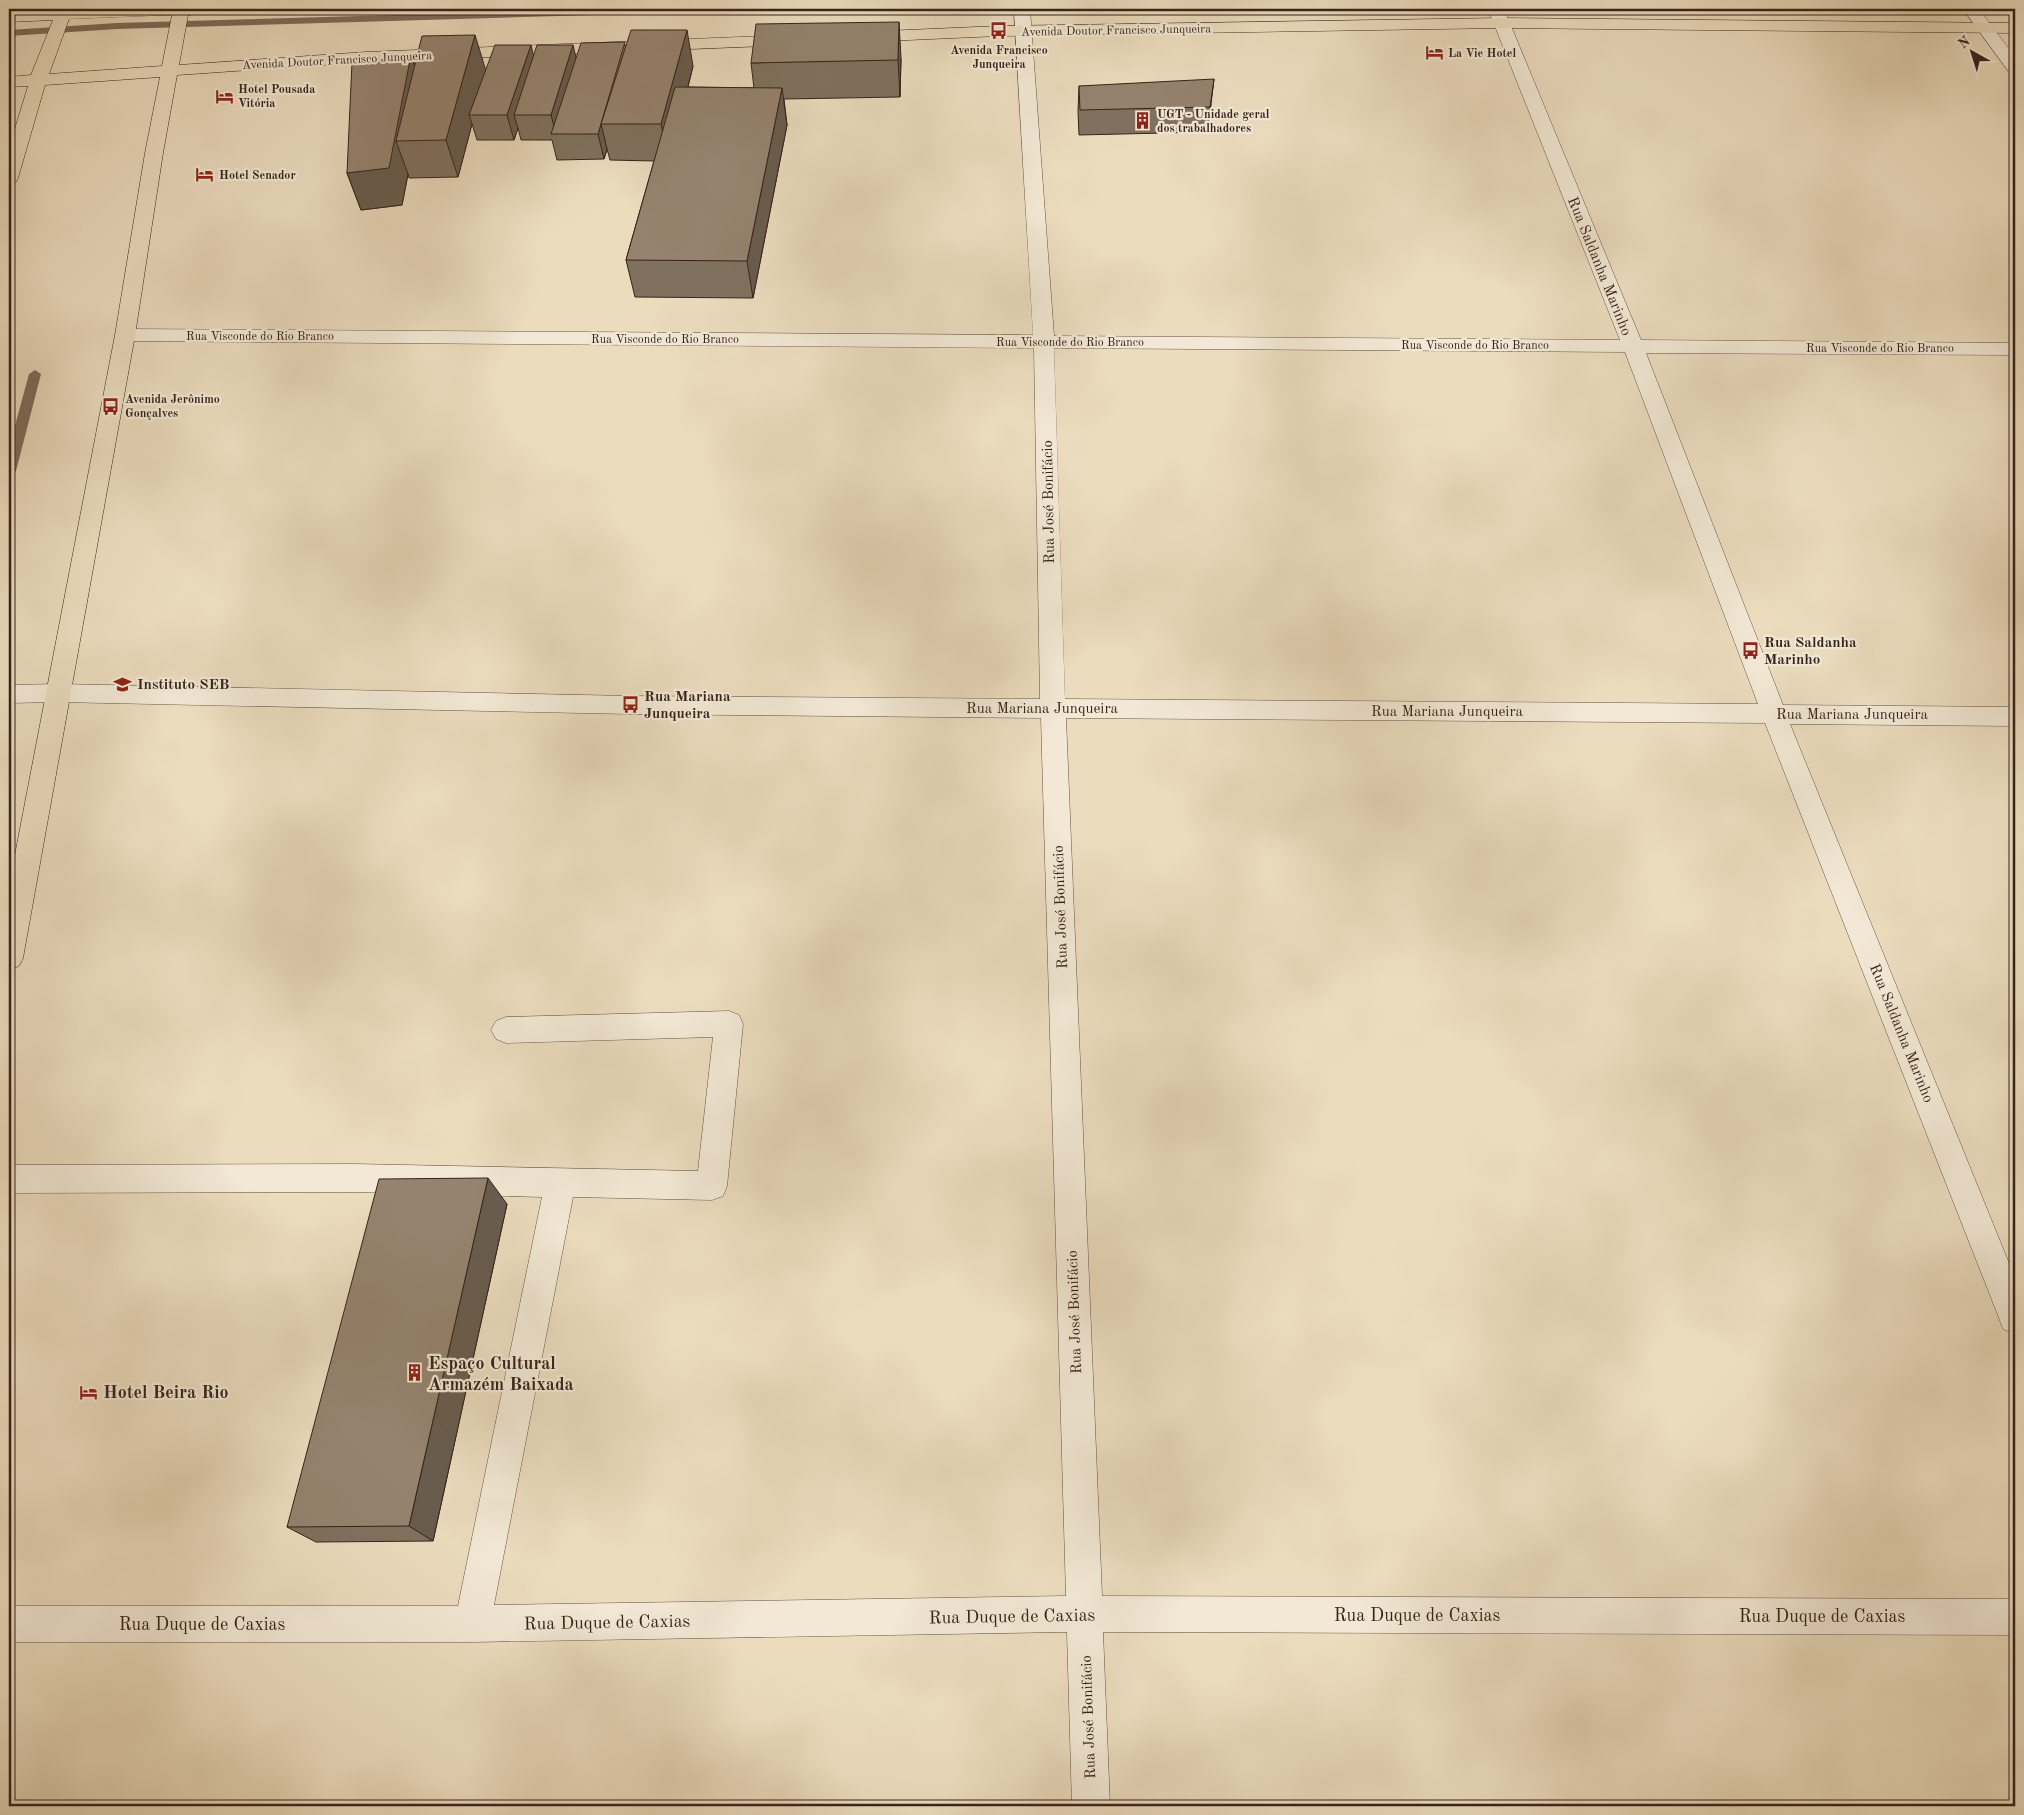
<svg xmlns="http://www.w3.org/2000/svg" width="2024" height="1815" font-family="'Old Standard TT',serif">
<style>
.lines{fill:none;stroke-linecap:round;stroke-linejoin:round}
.stream{fill:#7e6c5a;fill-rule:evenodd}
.minor-casing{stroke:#645142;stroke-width:1}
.major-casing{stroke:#372319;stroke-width:1}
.minor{fill:#f2e8d5;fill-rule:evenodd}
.major{fill:#ebdcbe;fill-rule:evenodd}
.wall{fill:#80715f;stroke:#372319}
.shaded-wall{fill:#685c4e;stroke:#372319}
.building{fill:#95836f;stroke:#372319}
.labels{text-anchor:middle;stroke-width:4.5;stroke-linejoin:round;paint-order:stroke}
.far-street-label{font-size:12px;fill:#372319;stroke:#f2e8d5}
.far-poi-label{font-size:12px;font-weight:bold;fill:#372319;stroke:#f2e8d5;text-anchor:start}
.street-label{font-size:15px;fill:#372319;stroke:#f2e8d5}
.poi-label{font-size:15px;font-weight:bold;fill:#372319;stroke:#f2e8d5;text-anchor:start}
.near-poi-label{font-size:18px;font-weight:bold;fill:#372319;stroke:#f2e8d5;text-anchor:start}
.near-street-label{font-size:18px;fill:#372319;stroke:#f2e8d5}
</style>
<rect width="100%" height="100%" fill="#ebdcbe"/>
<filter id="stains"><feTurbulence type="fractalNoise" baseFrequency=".004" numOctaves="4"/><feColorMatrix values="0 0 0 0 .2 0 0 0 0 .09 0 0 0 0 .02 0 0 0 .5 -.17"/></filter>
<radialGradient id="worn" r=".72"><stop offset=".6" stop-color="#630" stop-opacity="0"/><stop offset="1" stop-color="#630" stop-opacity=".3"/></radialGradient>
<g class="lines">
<!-- stream -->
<path class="stream" d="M604,9H698L693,12L117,29L9,36V30L117,23Z
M35,370L41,374L16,471L9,475V448L29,374Z"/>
<defs>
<path id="minor" d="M1014,9H1030L1054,336L1620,340L1488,9H1504L1641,340L2015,343V355L1646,353L1783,705L2015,707V726L1790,724L2015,1278V1334L2003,1329L1999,1318L1765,723L1066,718L1102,1596L2015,1599V1635L1103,1632L1110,1806H1072L1067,1632L472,1642H9V1606H458L542,1197L354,1192L9,1193V1165L354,1164L698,1171L713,1037L506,1043L496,1039L491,1030L496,1021L506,1017L729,1011L739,1015L743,1024L727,1186L723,1196L712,1200L573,1197L494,1605L1066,1596L1041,718L630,714L58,702L9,703V685L58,684L630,696L1040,699L1034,348L125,341L118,339L115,335L118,331L125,329L1033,335ZM1054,348L1625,352L1758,704L1065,699Z
M1963,9H1979L2015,57V73L2009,72Z"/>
<path id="major" d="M91,9H213L211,12L188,15L179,65L366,52L792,35L798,36L800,40L798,44L792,45L366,62L177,75L163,153L135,335L23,958L19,966L9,970V886L115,335L145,153L160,77L45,85L18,178L16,182L9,183V148L28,86L9,87V77L31,75L53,20L9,22V12ZM172,15L162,66L49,74L69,19Z
M1501,18L2015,23V33L1501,28L999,36L862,42L856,41L854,37L856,33L862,32L999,26Z"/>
</defs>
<!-- minor casing -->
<use href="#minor" class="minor-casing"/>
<!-- major casing -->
<use href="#major" class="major-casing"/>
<!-- minor -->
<use href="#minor" class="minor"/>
<!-- major -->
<use href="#major" class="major"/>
</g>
<!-- wall -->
<path class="wall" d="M626,45L693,66L688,87L754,88L751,63L901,58L900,97L784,99L787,125L753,298L635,297L626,260L654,161L610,160L607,149L604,159L557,160L552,140H521L518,128L514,140H477L472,124L458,177L409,178L408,174L402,205L361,210L347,173L411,55L415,65L486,71L534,56L576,57Z
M1079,86L1211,104L1207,132L1079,135L1078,111Z
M507,1204L433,1541L316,1542L287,1527Z"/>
<!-- shaded-wall -->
<path class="shaded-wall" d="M899,22L901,58L900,97L898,60Z
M687,30L693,66L669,161L661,124Z
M475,35L486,71L469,115L472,124L458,177L446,140Z
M531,45L537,70L514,115L518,128L514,140L507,115Z
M573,45L579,70L556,134L551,115Z
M411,55L423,91L396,141L408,174L402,205L361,210L347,173Z
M1214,79L1211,104L1207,132L1210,107Z
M782,88L787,125L753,298L747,261Z
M601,124L607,149L604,159L598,134Z
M488,1178L507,1204L433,1541L409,1526Z"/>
<!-- building -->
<path class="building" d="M899,22L898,60L751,63L756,24Z
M631,30H687L661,124H601Z
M475,35L446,140L396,141L422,36Z
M625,42L598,134H551L581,43Z
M495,45H531L507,115H469Z
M537,45H573L551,115H514Z
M411,55L389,168L347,173L352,62Z
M1214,79L1210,107L1080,110L1079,86Z
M675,87L782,88L747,261L626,260Z
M488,1178L409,1526L287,1527L379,1179Z"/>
<!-- icons -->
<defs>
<symbol id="bus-bare" viewBox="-9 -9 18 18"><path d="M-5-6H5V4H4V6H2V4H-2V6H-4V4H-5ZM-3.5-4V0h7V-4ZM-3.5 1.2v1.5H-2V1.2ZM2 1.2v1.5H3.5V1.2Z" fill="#8f2418" stroke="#f2e8d5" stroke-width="2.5" paint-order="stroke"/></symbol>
<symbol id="hotel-bare" viewBox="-9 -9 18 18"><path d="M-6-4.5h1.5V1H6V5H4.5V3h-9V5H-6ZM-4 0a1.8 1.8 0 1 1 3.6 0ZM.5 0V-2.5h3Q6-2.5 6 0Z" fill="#8f2418" stroke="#f2e8d5" stroke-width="2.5" paint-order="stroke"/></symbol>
<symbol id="building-bare" viewBox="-9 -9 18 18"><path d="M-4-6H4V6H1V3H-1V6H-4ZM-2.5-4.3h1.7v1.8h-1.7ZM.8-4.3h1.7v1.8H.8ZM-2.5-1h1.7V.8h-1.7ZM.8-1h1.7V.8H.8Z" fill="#8f2418" stroke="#f2e8d5" stroke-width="2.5" paint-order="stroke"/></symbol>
<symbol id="university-bare" viewBox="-9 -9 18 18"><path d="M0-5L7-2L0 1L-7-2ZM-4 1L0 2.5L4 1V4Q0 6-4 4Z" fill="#8f2418" stroke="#f2e8d5" stroke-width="2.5" paint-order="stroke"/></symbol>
</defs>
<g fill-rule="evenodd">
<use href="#bus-bare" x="986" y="18" width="25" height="25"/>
<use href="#hotel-bare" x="1422" y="40" width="25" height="25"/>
<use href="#hotel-bare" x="212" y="84" width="25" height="25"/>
<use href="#building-bare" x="1130" y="108" width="25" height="25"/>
<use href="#hotel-bare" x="192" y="162" width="25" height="25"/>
<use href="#bus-bare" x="98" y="394" width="25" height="25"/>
<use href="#bus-bare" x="1738" y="638" width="25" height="25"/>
<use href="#university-bare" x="110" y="672" width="25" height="25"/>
<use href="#bus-bare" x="618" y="692" width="25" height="25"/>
<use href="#building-bare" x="402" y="1360" width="25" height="25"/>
<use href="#hotel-bare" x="76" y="1380" width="25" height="25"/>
</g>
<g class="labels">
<!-- far-street labels -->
<g class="far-street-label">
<text transform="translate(1116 30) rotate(-1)" y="4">Avenida Doutor Francisco Junqueira</text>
<text transform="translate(337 60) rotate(-3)" y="4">Avenida Doutor Francisco Junqueira</text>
<text x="260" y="340">Rua Visconde do Rio Branco</text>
<text x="665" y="343">Rua Visconde do Rio Branco</text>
<text x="1070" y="346">Rua Visconde do Rio Branco</text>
<text x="1475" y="349">Rua Visconde do Rio Branco</text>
<text x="1880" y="352">Rua Visconde do Rio Branco</text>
</g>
<!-- far-poi labels -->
<g class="far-poi-label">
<text x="999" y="54" text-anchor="middle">Avenida Francisco<tspan x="999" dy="14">Junqueira</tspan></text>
<text x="1448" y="57">La Vie Hotel</text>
<text x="238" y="93">Hotel Pousada<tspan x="238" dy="14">Vitória</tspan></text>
<text x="1157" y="118">UGT - Unidade geral<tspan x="1157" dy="14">dos trabalhadores</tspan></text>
<text x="219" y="179">Hotel Senador</text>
<text x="125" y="403">Avenida Jerônimo<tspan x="125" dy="14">Gonçalves</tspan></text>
</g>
<!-- street labels -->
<g class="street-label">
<text transform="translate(1600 266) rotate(68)" y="5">Rua Saldanha Marinho</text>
<text transform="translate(1048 502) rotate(-91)" y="5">Rua José Bonifácio</text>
<text x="1042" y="713">Rua Mariana Junqueira</text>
<text x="1447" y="716">Rua Mariana Junqueira</text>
<text x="1852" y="719">Rua Mariana Junqueira</text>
<text transform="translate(1060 907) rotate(-92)" y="5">Rua José Bonifácio</text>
<text transform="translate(1902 1033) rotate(68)" y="5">Rua Saldanha Marinho</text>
<text transform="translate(1074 1312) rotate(-92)" y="5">Rua José Bonifácio</text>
<text transform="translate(1088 1717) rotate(-92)" y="5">Rua José Bonifácio</text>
</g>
<!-- poi labels -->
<g class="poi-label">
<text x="1764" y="647">Rua Saldanha<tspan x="1764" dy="17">Marinho</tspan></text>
<text x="137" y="689">Instituto SEB</text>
<text x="644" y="701">Rua Mariana<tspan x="644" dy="17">Junqueira</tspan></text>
</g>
<!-- near-poi labels -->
<g class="near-poi-label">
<text x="428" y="1369">Espaço Cultural<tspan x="428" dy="21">Armazém Baixada</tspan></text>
<text x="103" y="1398">Hotel Beira Rio</text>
</g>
<!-- near-street labels -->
<g class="near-street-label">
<text x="1417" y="1621">Rua Duque de Caxias</text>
<text transform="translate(1012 1616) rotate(-1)" y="6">Rua Duque de Caxias</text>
<text x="1822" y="1622">Rua Duque de Caxias</text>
<text transform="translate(607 1622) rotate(-1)" y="6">Rua Duque de Caxias</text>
<text x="202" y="1630">Rua Duque de Caxias</text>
</g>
</g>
<!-- margin -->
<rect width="2024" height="1815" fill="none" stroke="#ebdcbe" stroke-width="30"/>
<rect x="10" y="10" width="2004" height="1795" fill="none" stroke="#372319" stroke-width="2.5"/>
<rect x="15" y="15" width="1994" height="1785" fill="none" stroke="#372319"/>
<!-- north arrow -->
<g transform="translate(1972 52) rotate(321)" stroke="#f2e8d5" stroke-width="4" paint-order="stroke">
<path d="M0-4L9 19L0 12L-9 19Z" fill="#372319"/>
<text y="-8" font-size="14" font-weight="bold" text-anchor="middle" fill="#372319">N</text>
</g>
<rect width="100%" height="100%" filter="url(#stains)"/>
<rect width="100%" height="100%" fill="url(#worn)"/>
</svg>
